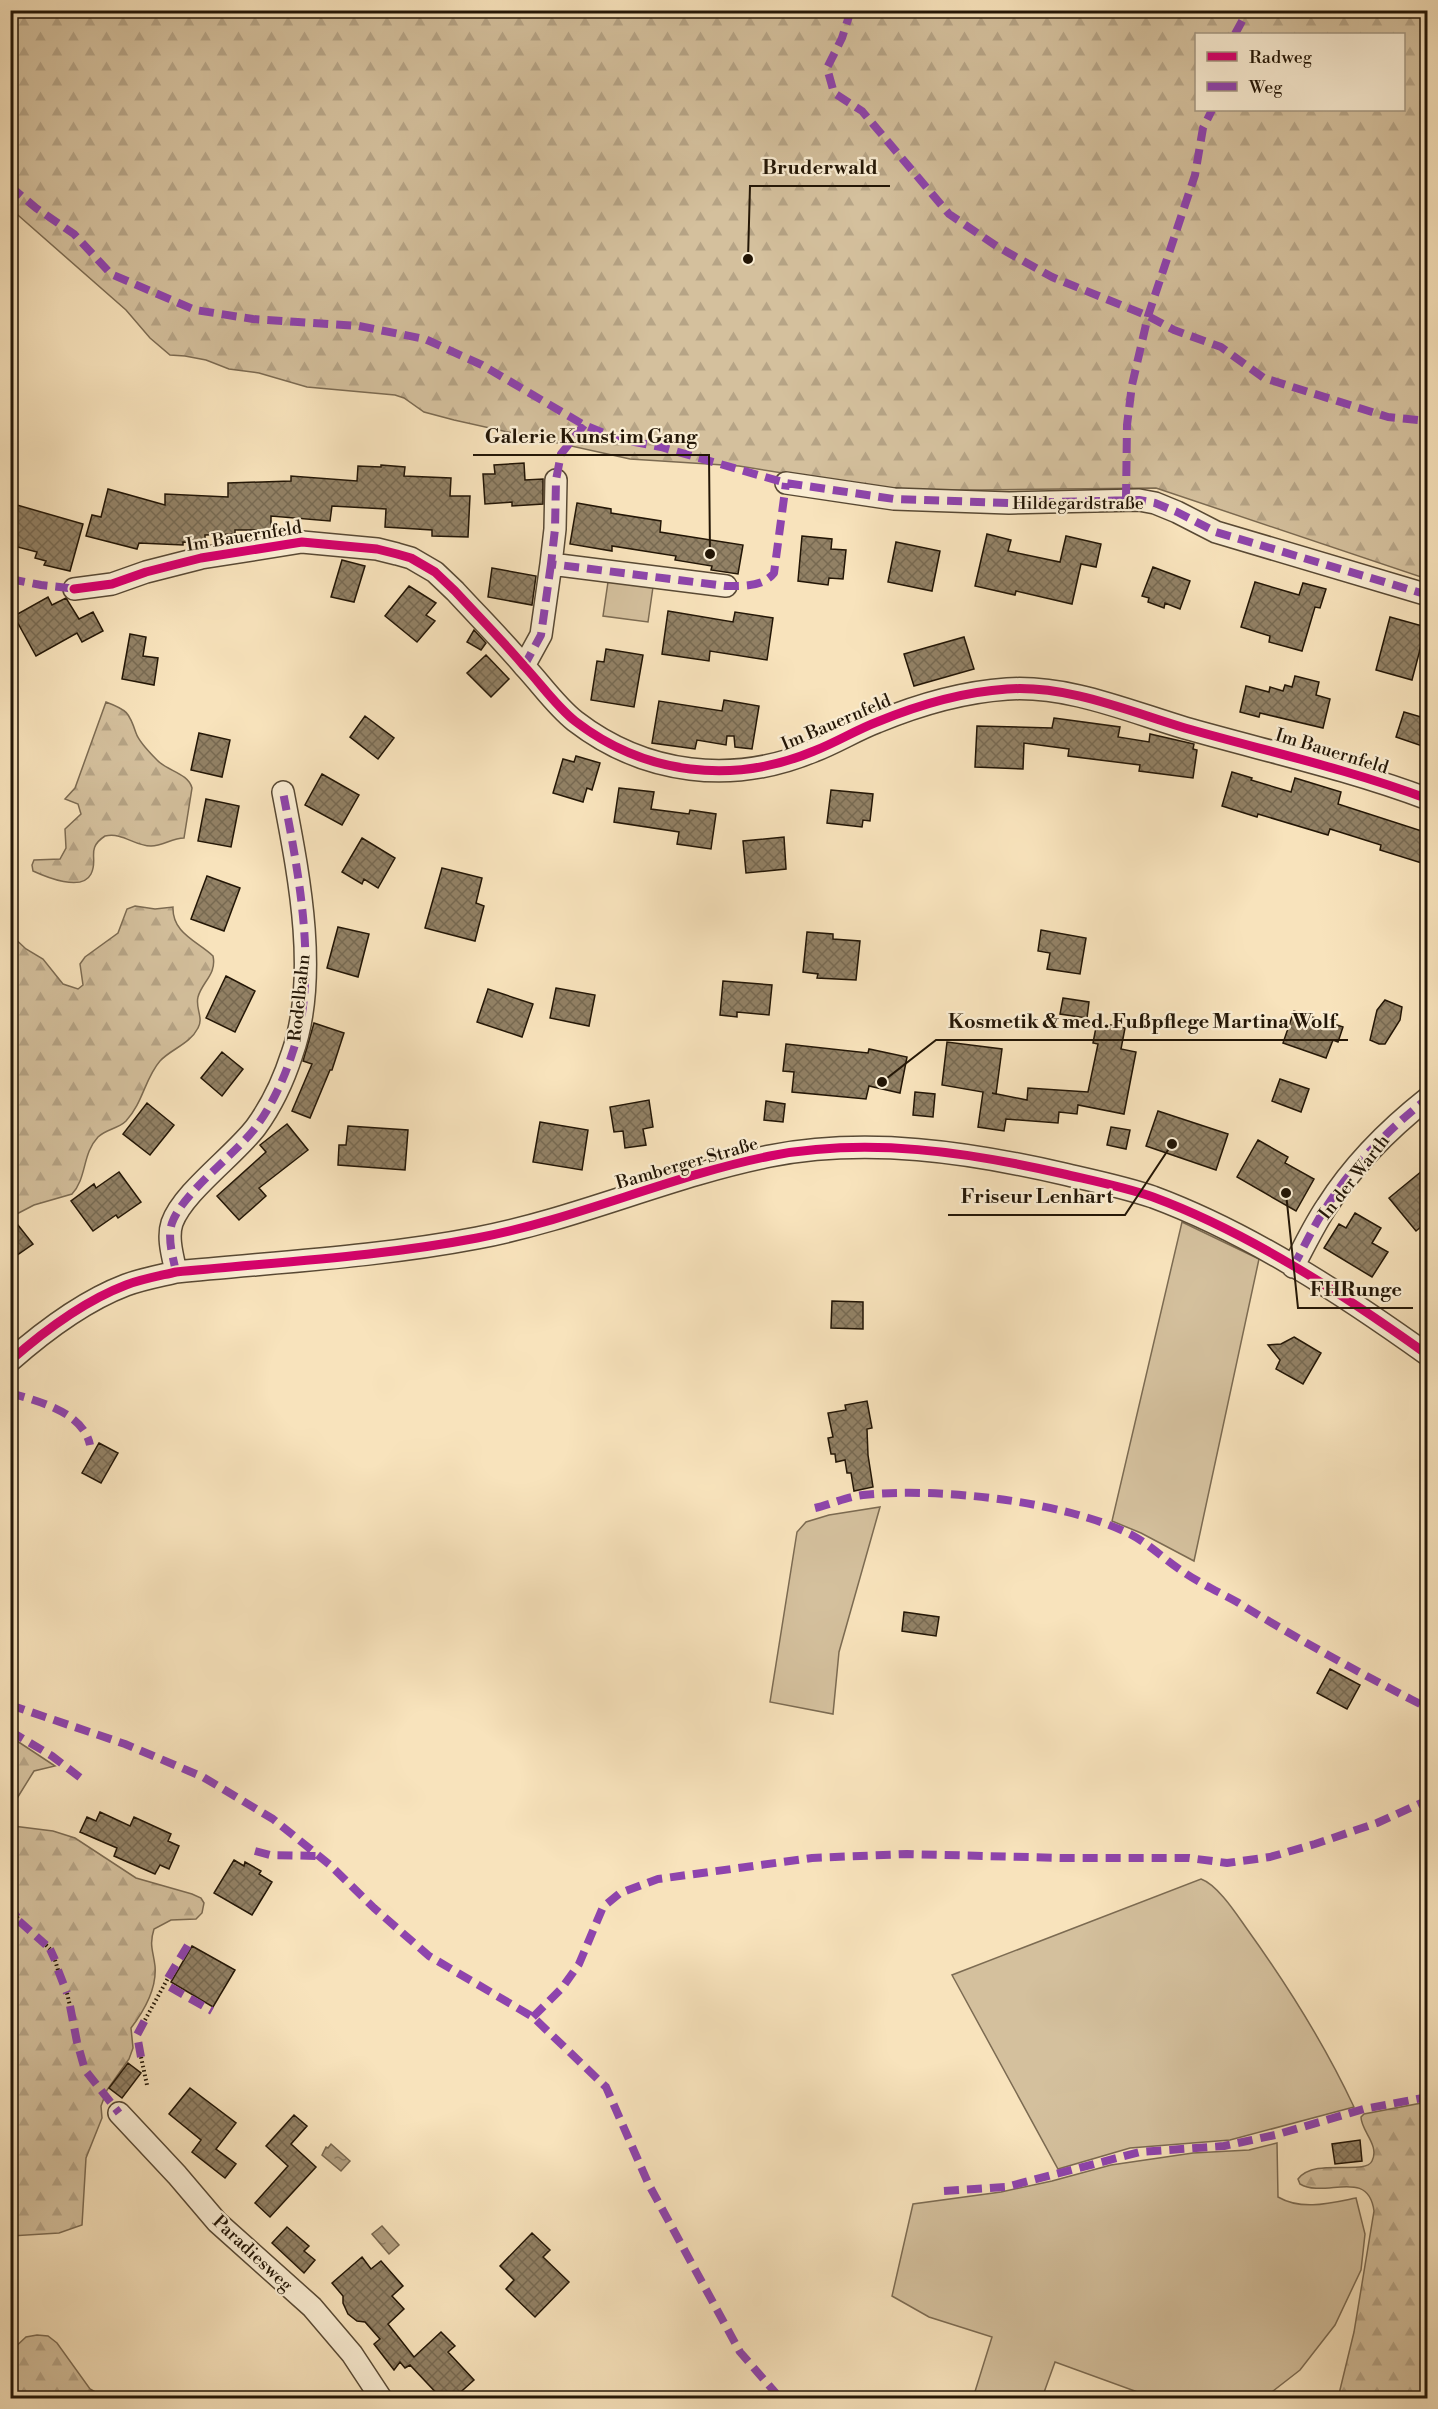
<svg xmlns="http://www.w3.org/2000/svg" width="1438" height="2409" font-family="'Libre Bodoni',serif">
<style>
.green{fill:#d4c09d;stroke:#7c6b52;stroke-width:1.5}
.forest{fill:url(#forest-firs);stroke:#7c6b52;stroke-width:1.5;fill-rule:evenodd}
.water{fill:url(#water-ripples);stroke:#78674e;stroke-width:1.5}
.building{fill:url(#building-cross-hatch);stroke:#231606;stroke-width:1.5}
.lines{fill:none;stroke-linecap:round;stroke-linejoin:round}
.minor-casing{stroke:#584934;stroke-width:24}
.path{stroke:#231606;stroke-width:4;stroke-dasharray:1.5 3;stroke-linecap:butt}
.minor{stroke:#faedd3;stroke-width:21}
.quiet{stroke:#8e44ad;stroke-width:8;stroke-dasharray:15 8;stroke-linecap:butt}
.cycleway-casing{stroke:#faedd3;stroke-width:13}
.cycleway{stroke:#d6006c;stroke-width:9}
.labels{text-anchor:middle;stroke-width:4.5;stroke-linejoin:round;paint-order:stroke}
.street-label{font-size:18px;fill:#231606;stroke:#faedd3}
.leader{fill:none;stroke:#231606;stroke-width:2}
.callout-dot{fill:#231606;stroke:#faedd3;stroke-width:2}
.callout-label{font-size:20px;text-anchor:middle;font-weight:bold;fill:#231606;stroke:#faedd3;stroke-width:4.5;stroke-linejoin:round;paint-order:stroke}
</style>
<defs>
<pattern id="forest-firs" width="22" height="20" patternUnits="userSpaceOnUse" patternTransform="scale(1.5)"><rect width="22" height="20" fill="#d4c09d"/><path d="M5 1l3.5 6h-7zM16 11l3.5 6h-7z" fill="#b6a486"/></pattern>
<pattern id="water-ripples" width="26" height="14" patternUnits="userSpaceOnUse" patternTransform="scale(1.5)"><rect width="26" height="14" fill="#b09d7e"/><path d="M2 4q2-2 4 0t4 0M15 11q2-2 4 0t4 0" fill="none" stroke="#8f7f65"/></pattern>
<pattern id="building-cross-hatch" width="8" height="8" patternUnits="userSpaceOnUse" patternTransform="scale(1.5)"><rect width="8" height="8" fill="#928165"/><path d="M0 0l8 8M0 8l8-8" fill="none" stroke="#776951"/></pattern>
</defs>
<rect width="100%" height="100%" fill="#f8e3bc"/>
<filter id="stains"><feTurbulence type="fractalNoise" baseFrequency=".00333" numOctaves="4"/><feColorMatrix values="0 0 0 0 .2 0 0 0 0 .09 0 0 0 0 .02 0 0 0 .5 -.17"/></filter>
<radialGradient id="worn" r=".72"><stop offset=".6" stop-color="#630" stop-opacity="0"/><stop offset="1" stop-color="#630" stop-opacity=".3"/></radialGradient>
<!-- green -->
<path class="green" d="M608,582L653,587L648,622L603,616Z
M1182,1222L1259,1259L1194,1561L1141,1533L1112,1521Z
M880,1507L839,1652L833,1714L770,1702L797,1532L806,1522L829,1515Z
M1201,1879C1218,1885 1237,1915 1247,1929C1288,1986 1324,2043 1354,2107L1230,2140L1130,2148L1058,2169L952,1975Z
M1277,2143L1278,2197C1302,2211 1331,2203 1356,2198L1365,2234L1361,2270L1335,2325L1300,2370L1264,2398H1154L1055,2362L1042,2398H973L992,2337L929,2317L892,2296L913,2204L1001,2192L1052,2181L1111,2165L1193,2153L1249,2150Z"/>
<!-- forest -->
<path class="forest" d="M11,11H1427V579L1156,488L896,491L739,466L630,459L454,420L424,412L404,398L395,395L307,387L259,373L229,369L206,360L185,356L170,355L150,338L126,310L11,209ZM1196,34H1404V110H1196Z
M106,702C127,710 129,712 136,733C139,742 150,753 157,760C167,771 188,773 192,788L184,838C172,838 163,846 151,846C134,846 123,832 105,836C85,849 99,859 91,874C82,892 46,877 33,871L32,865L34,860L60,859L66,848L65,829L81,814L78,804L65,799L75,788Z
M135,906L155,909L173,907C172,933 197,941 213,956C217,974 202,982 198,997C195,1008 204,1018 198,1028C190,1044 171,1049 160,1061C145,1078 143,1103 126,1121C118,1129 106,1129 98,1137C82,1154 87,1178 72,1194L34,1205L11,1217L10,1060C17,1052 17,1038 10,1030L11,935L26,949L43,959L63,984L78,989L83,985L80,964L85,957L118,933L127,909Z
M11,1737L55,1766L34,1771L11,1808Z
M10,1823L13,1826L53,1831L75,1838L136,1878L192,1894L201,1898L204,1903L202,1913L196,1919L171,1920L154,1929C149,1945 153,1950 155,1966C157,1988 144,2011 131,2028L133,2048L129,2059L107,2090L101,2106L102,2118L86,2158L82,2225L59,2233L11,2236Z
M1427,2102V2398H1338L1354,2332L1374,2211C1368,2167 1325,2199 1300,2184L1298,2179C1315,2157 1365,2176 1372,2161C1380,2145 1361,2131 1361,2117L1364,2114Z
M37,2335L48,2336L57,2343L90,2389L106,2398H11V2351L26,2337Z"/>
<!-- water -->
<path class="water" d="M331,2144L350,2161L341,2171L322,2155L326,2147L328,2148Z
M382,2226L399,2245L389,2254L372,2234Z"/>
<!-- building -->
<path class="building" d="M524,463L525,480L543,479V504L512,506V502L485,504L483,474H495L494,465Z
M381,465L405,467L404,476L451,478L450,496H470L468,537L432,536V530L385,527L386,509L332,506L330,521L271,516V530H235V534L205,535V543L183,542V545L139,543L137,549L86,536L92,515L101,517L108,489L165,505V494L228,497V483L291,481V476L357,481L358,466L381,467Z
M10,503L83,524L70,571L44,565L46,561L35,558L37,552L10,545Z
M577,503L611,509V513L661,521L660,532L743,545L738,574L711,570L712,566L675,560L676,556L612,546V551L570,544Z
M987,534L1011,540L1008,551L1060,562L1066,536L1101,544L1096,567L1081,564L1072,604L1016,591L1015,595L975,586Z
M802,536L832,539L831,549L846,550L843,579L829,578L828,585L798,581Z
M896,542L940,551L932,591L888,582Z
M342,560L365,566L354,602L331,597Z
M1153,567L1190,581L1180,609L1165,603L1164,608L1148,602L1149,598L1142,596Z
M492,568L536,576L532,605L488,597Z
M1255,582L1299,595L1303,583L1326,589L1320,608L1315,607L1302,651L1269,642L1270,636L1241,627Z
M409,586L436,603L426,615L435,621L417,642L385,616Z
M48,597L52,605L66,598L79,619L93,612L103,631L82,642L77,633L36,656L14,616Z
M668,611L733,622L735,612L773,618L767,660L710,651L709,661L662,654Z
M1390,617L1426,627L1412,680L1376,670Z
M474,630L486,643L481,650L467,642Z
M130,634L146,637L143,656L158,658L154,685L122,679Z
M964,637L974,669L914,686L904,654Z
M606,649L643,655L634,707L591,700L597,661L604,662Z
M486,655L509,679L491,697L467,673Z
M1295,676L1319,682L1316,695L1330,699L1323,728L1260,713L1259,717L1240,712L1246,686L1269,692L1270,687L1283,691L1285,685L1292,687Z
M724,700L759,706L752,749L735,747L734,736H727L726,745L697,740L695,749L652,743L659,701L722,711Z
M1404,712L1428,719V748L1396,737Z
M365,716L394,738L378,759L350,737Z
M1054,718L1120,727L1118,737L1149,742L1150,734L1194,744L1193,749L1197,750L1193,778L1139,771L1140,765L1068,756L1069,749L1024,743L1023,769L975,767L977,726L1052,728Z
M199,733L230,740L222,777L191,770Z
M576,756L600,763L592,790L587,788L583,802L553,793L563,759L574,762Z
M1232,772L1252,778L1251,780L1291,792L1295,778L1341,792L1338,804L1428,833V865L1380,850L1381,845L1330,829L1328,835L1258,814L1257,817L1222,806Z
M322,774L359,795L342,825L305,805Z
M619,788L654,792L651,809L689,814L690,810L716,814L711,849L677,844L679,832L614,822Z
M831,790L873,794L870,821L863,820L862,827L827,823Z
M206,799L239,806L231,847L198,841Z
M784,837L786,869L746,873L743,841Z
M362,838L395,858L378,888L364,879L362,884L342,872Z
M442,868L482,878L476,903L484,906L475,941L425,928Z
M207,876L240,888L224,931L191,919Z
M338,927L369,934L358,977L327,968Z
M1041,930L1086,938L1080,974L1047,969L1050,953L1038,951Z
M807,932L833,934V939L860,941L856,980L817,978L818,974L803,972Z
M226,976L255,991L235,1032L206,1018Z
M723,981L772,985L769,1015L737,1012V1017L720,1015Z
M556,988L595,995L589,1026L550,1018Z
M488,989L533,1004L522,1037L477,1022Z
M1063,998L1089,1002L1087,1018L1060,1014Z
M1385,1000L1402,1007L1400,1020L1385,1044H1379L1370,1040L1377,1010Z
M1294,1011L1343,1027L1338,1042L1333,1040L1326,1058L1283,1043Z
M1097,1022L1125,1028L1121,1049L1136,1052L1124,1114L1078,1105L1077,1114L1059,1112L1058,1123L1006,1119L1004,1131L978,1127L983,1092L942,1085L947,1042L1002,1049L996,1094L992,1093L1027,1100L1028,1088L1088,1092L1098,1044L1093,1043Z
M314,1023L344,1033L332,1070H330L310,1118L292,1111L312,1064L303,1061Z
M786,1044L868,1053L869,1049L907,1057L900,1093L869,1086L866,1099L792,1092L794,1072L783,1071Z
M222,1052L243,1069L222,1096L201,1078Z
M1280,1079L1309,1089L1301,1112L1272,1101Z
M915,1092L935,1094L933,1117L913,1115Z
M649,1100L653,1127L643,1129L646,1145L625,1148L623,1131L614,1132L610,1107Z
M766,1101L785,1104L783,1122L764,1120Z
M147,1103L174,1125L150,1155L123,1134Z
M1158,1111L1228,1134L1216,1170L1146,1146Z
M540,1122L588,1130L582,1170L533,1162Z
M287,1124L308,1150L259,1188L266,1196L239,1220L217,1196L266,1152L260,1145Z
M348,1126L408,1130L405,1170L338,1165L339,1145H346Z
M1111,1127L1130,1130L1126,1149L1107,1145Z
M1258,1140L1288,1157L1285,1163L1314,1179L1296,1211L1237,1177Z
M1428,1166V1221L1416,1231L1389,1198Z
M119,1172L141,1202L118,1218L116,1215L93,1231L71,1201L94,1184L96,1188Z
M1355,1213L1381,1228L1372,1243L1388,1252L1372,1277L1324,1248L1339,1224L1346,1228Z
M10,1215L33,1244L10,1260Z
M832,1301L863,1302V1329L831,1328Z
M1294,1337L1321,1353L1303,1384L1276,1369L1280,1360L1268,1345L1281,1344Z
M867,1401L872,1428L867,1429L868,1455L873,1487L854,1491L851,1473H847L845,1460L836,1462L835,1454H831L828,1438L833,1437L828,1413L846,1410L845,1405Z
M99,1443L118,1453L101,1483L82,1473Z
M904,1612L939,1617L936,1636L902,1631Z
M1330,1669L1360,1685L1347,1709L1317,1693Z
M100,1812L130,1826L134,1817L171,1834L168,1841L179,1846L169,1869L160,1865L155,1874L114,1856L117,1848L80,1832L87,1817L96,1821Z
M234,1860L244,1866L245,1862L261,1871L259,1874L272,1882L252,1915L214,1893Z
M192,1946L235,1970L213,2007L171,1982Z
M128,2063L141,2073L122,2098L109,2088Z
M190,2088L236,2123L216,2149L236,2164L225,2178L192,2152L201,2140L169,2114Z
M294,2115L307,2126L291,2144L316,2167L270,2217L255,2203L288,2166L266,2146Z
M1360,2140L1362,2161L1335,2164L1332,2144Z
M287,2227L309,2246L304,2251L315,2260L304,2273L272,2243Z
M532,2233L550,2250L543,2257L569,2282L535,2317L506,2289L514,2280L500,2266Z
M362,2257L371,2269L381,2261L403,2286L392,2296L404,2309L388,2324L414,2357L441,2332L455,2346L448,2352L474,2380L454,2398H441L410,2365L405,2368L400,2362L394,2370L374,2344L380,2339L365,2322L357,2321L348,2314L343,2303V2296L332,2283Z"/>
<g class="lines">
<defs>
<path id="minor" d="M556,480L555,529L551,564L726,586
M786,483L894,499L1009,503L1139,500L1155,503L1177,512L1216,532L1428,595
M74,589L112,584L146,572L201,558L302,542L377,549L397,554L411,558L435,572L455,591C478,616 502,640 524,666C541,684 556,706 575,721C645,775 733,785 814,751C835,743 856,730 877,722C918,705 963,692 1007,689C1068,685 1128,711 1185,728C1266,751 1348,769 1428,799
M524,666L541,635L551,564
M1293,1267C1304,1247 1314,1225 1327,1206C1353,1165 1390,1128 1428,1098
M176,1272C173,1257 167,1238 172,1223C183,1192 235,1155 256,1127C272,1105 284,1079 292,1054C320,976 298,871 283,792
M10,1361C44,1331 84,1301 126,1285C142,1279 159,1276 176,1272C276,1262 378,1257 477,1238C577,1219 670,1176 770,1156C868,1137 968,1152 1064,1174C1094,1181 1124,1187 1153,1197C1250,1233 1344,1295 1428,1355
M119,2113L177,2175L217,2222L312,2307L352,2354L381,2398"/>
</defs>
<!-- minor casing -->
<use href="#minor" class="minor-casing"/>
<!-- path -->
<path class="path" d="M17,1917L19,1921
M46,1945L50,1949
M55,1960L58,1970
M67,1993L70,2006
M145,2020L168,1978
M141,2057L147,2085"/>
<!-- minor -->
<use href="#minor" class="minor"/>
<!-- quiet -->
<path class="quiet" d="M851,10L842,38L827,68L834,93L862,111L949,214L998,247L1052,277L1148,316L1174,330L1221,347L1264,378L1388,417L1428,421
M1235,34L1248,10
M10,186L36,208L74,234L111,274L195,310L253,319L359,326L425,339L482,365L584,425L619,439L661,447L786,483L894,499L1009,503L1139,500L1155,503L1177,512L1216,532L1428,595
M584,425L561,454L556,480L555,529L551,564L726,586C743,586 763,587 774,573L786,483
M1126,499L1127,425L1132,385L1148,316L1195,175L1203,128L1212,110
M10,579L41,585L77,589
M524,666L541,635L551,564
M1293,1267C1304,1247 1314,1225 1327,1206C1353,1165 1390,1128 1428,1098
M176,1272C173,1257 167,1238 172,1223C183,1192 235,1155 256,1127C272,1105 284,1079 292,1054C320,976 298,871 283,792
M10,1393C38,1401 83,1412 90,1445
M815,1508C831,1504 847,1497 863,1495C938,1487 1063,1501 1130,1534C1149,1544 1164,1559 1182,1571C1199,1583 1219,1592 1237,1602C1299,1640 1363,1675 1428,1708
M10,1705L125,1744L203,1777L273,1819L330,1865L374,1908L429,1956L533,2017L606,2087L649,2185L740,2352L780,2398
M10,1731L52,1756L86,1782
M255,1851L270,1855L320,1856
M10,1907L17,1917
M19,1921L46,1945
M50,1949L55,1960
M58,1970L67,1993
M168,1978L188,1945
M170,1987L212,2011
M70,2006L77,2042L85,2070L119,2113
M533,2017L562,1988L579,1964L603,1907L620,1893L658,1879L812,1858L907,1854L1063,1858H1189L1227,1863L1270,1857L1315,1844L1377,1823L1428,1800
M141,2057L137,2035L145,2020
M944,2191L1006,2187L1140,2152L1224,2146L1275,2135L1364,2109L1428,2097"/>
<defs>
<path id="cycleway" d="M74,589L112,584L146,572L201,558L302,542L377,549L397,554L411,558L435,572L455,591C478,616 502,640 524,666C541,684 556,706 575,721C645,775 733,785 814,751C835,743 856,730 877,722C918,705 963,692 1007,689C1068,685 1128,711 1185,728C1266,751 1348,769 1428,799
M10,1361C44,1331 84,1301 126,1285C142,1279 159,1276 176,1272C276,1262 378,1257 477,1238C577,1219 670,1176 770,1156C868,1137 968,1152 1064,1174C1094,1181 1124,1187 1153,1197C1250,1233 1344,1295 1428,1355"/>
</defs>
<!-- cycleway casing -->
<use href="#cycleway" class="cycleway-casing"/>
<!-- cycleway -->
<use href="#cycleway" class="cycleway"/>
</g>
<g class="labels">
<!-- street labels -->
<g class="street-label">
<text x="1078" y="509">Hildegardstraße</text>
<text transform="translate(244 536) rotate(-9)" y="6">Im Bauernfeld</text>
<text transform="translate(836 722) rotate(-23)" y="6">Im Bauernfeld</text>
<text transform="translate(1332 751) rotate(17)" y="6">Im Bauernfeld</text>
<text transform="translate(299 998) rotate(-84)" y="6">Rodelbahn</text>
<text transform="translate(687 1163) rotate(-16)" y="6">Bamberger Straße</text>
<text transform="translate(1354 1177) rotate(-52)" y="6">In der Warth</text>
<text transform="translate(253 2253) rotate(43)" y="6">Paradiesweg</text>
</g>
</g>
<!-- callouts -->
<path class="leader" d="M748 259L750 186H890M710 554L709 455H473M882 1082L936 1040H1348M1172 1144L1125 1215H948M1286 1193L1298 1308H1413"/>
<g class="callout-dot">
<circle cx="748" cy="259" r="6"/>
<circle cx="710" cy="554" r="6"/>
<circle cx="882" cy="1082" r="6"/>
<circle cx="1172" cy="1144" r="6"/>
<circle cx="1286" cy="1193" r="6"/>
</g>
<g class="callout-label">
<text x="820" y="174">Bruderwald</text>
<text x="591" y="443">Galerie Kunst im Gang</text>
<text x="1142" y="1028">Kosmetik &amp; med. Fußpflege Martina Wolf</text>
<text x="1037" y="1203">Friseur Lenhart</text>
<text x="1356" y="1296">FHRunge</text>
</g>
<!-- margin -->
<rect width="1438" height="2409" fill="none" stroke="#f8e3bc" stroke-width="36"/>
<rect x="12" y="12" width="1414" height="2385" fill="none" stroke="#231606" stroke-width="3"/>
<rect x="18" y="18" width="1402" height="2373" fill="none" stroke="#231606" stroke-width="1.5"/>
<!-- legend -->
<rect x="1195" y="33" width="210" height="78" fill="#faedd3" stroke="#a49781" stroke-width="1.5"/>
<rect x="1207" y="52" width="30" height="9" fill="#d6006c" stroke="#a49781" stroke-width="1.5"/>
<text x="1249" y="63" font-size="18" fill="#231606">Radweg</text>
<rect x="1207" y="82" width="30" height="9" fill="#8e44ad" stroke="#a49781" stroke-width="1.5"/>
<text x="1249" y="93" font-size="18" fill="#231606">Weg</text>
<rect width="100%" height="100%" filter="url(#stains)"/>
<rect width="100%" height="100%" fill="url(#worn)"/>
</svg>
